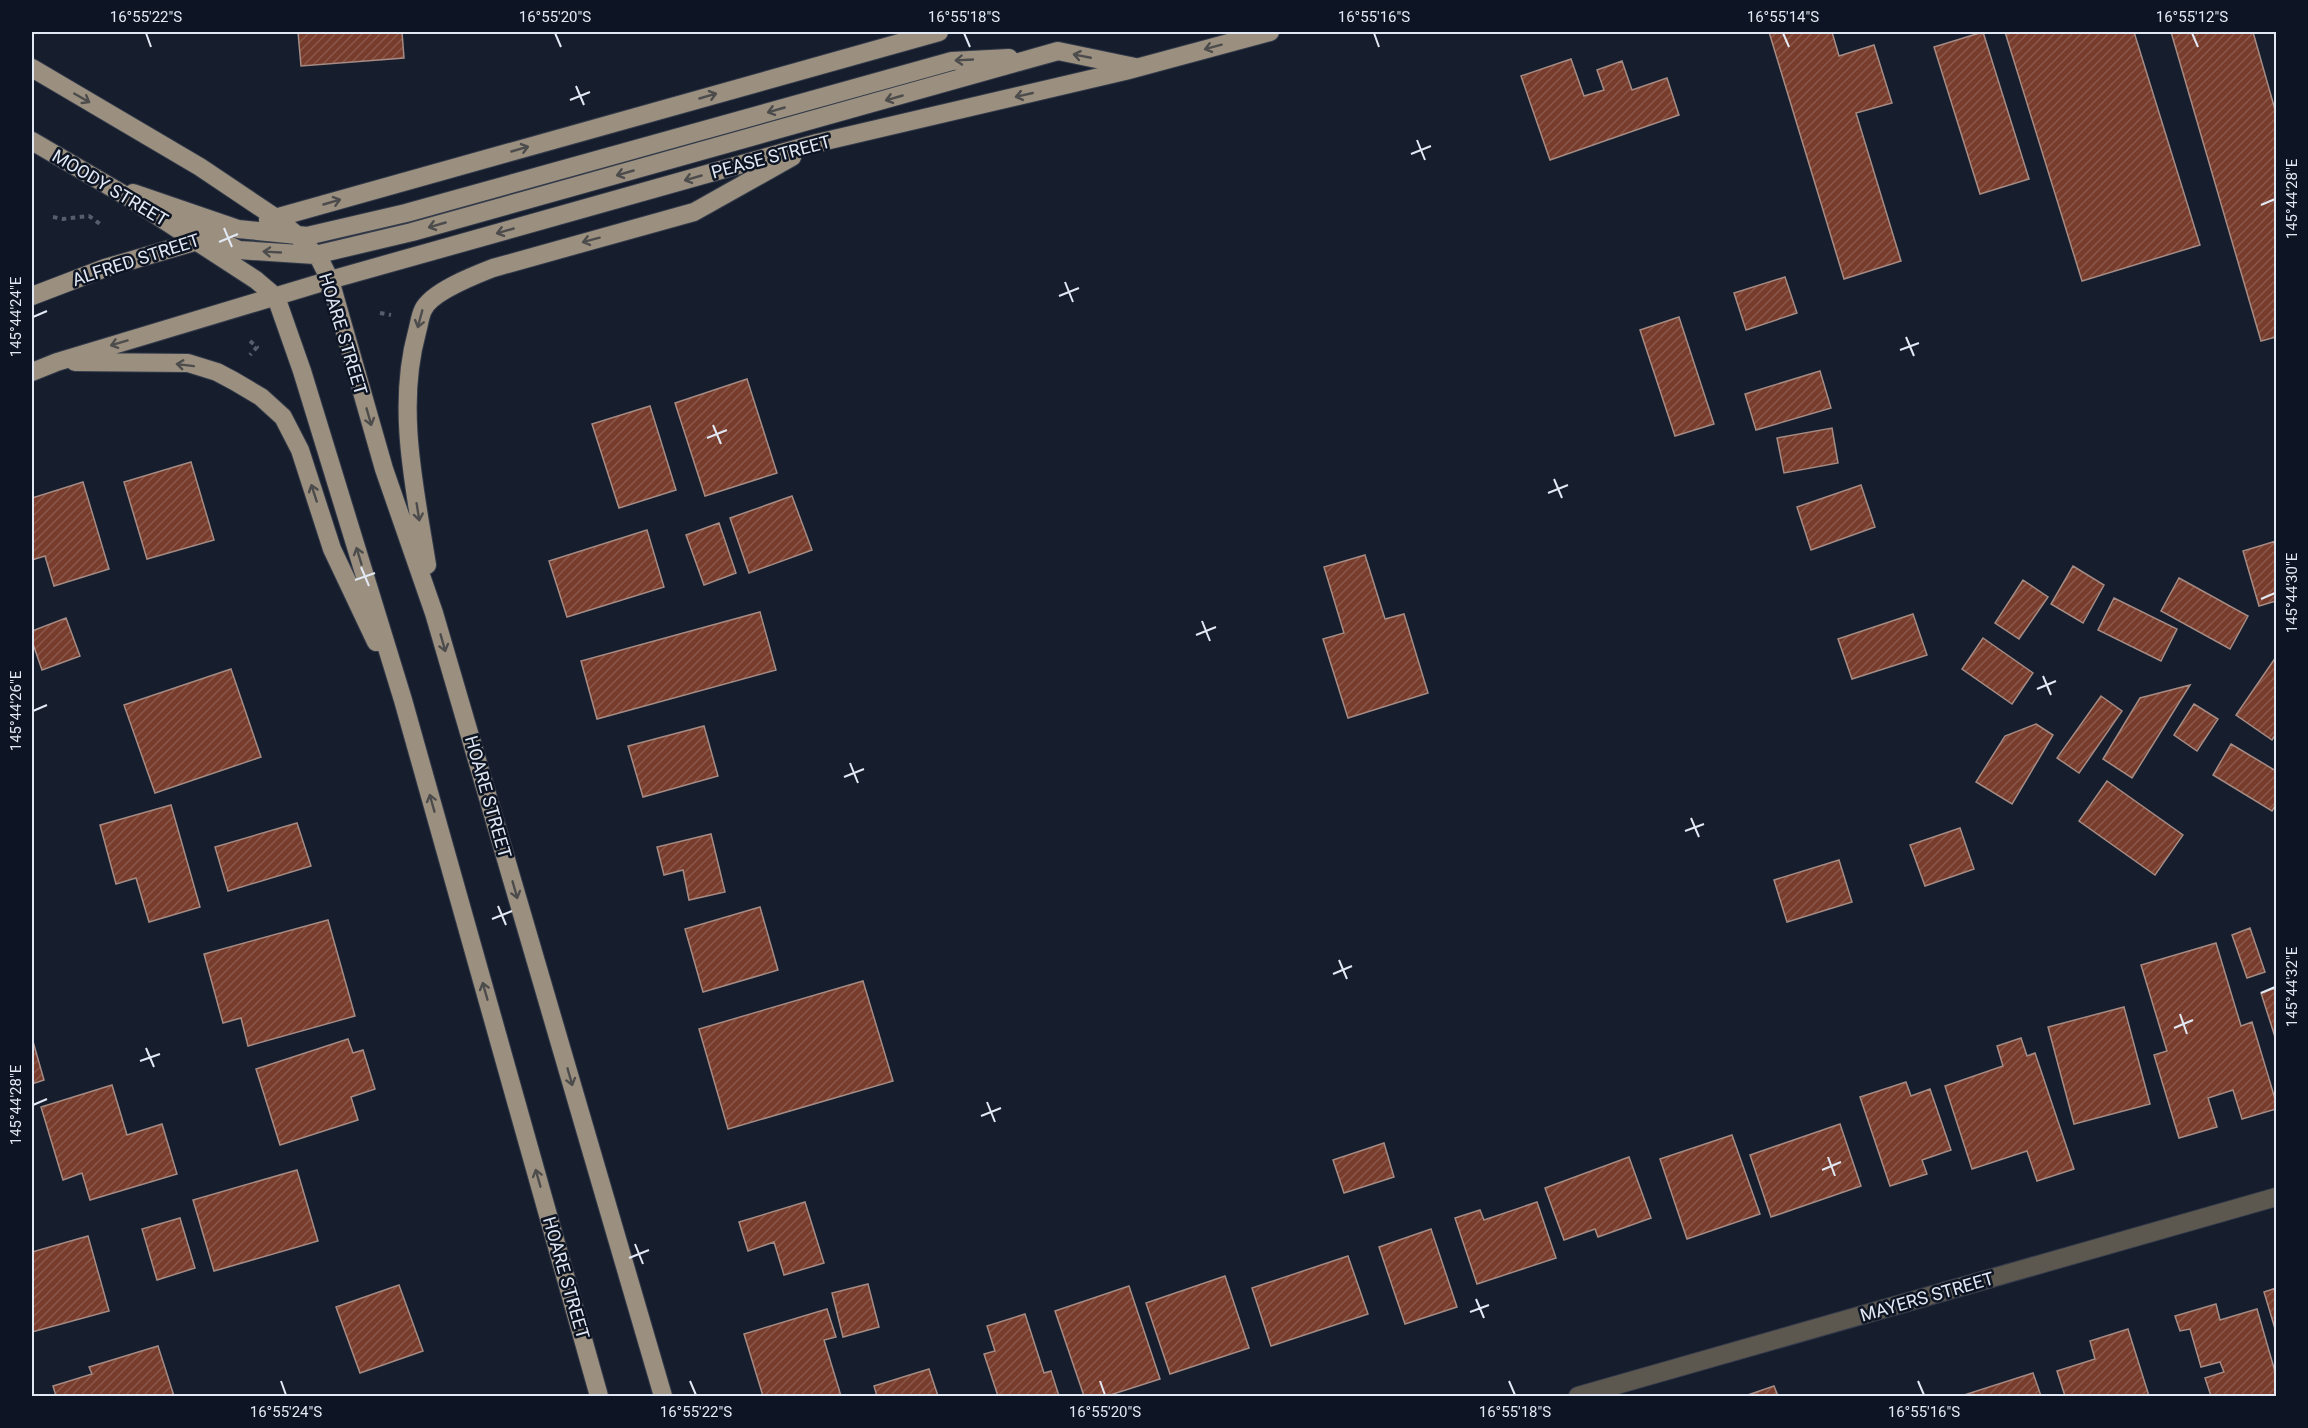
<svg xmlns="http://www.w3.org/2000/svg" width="2308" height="1428" font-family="Roboto,sans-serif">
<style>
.building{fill:url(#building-hatch);stroke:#a58b84;stroke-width:1.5}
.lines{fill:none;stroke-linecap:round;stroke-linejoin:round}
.minor-casing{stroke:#333a4a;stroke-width:20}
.major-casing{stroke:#333a4a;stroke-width:20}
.path{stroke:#565e6c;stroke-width:4;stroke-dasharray:4.5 4.5;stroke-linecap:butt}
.minor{stroke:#5c574f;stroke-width:18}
.major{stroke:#9b907f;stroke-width:18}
.oneway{stroke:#4d4c4d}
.ticks{fill:none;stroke:#e3e9f4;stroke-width:2}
.labels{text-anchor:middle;stroke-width:5;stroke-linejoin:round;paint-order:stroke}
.street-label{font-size:18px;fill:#e3e9f4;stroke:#0d1524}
.neatline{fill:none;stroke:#e3e9f4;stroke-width:2}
.ticks-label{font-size:15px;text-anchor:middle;fill:#e3e9f4}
</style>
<defs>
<pattern id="building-hatch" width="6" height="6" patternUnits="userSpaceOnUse" patternTransform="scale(1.5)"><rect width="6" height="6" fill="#773c2c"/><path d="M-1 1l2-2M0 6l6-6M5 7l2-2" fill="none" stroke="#8a584b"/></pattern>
</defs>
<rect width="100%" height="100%" fill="#161e2e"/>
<!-- building -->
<path class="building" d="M298,32H402L404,58L301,66Z
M1769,32H1832L1839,56L1874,45L1892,103L1856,113L1901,261L1844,279Z
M1983,32L2029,179L1980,194L1934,47Z
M2005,32H2134L2200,245L2082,281Z
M2171,32H2253L2276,113V337L2261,341Z
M1571,59L1584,96L1604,90L1597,70L1622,61L1632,90L1667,78L1679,115L1550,160L1521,76Z
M1785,277L1797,313L1746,330L1734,293Z
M1679,317L1714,424L1675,436L1640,330Z
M1820,371L1831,408L1756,430L1745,394Z
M747,379L777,473L705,496L675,403Z
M650,406L676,490L619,508L592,424Z
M1832,428L1838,463L1784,473L1777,438Z
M191,462L214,540L147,559L124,482Z
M83,482L109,569L54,586L45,556L32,560V498Z
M1861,485L1875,527L1811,550L1797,507Z
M792,496L812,550L749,573L730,518Z
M719,523L736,573L704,585L686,535Z
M647,530L664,587L567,617L549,561Z
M2276,541V601L2259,606L2243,551Z
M1365,555L1385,619L1404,614L1428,693L1348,718L1323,639L1344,633L1324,567Z
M2073,566L2104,585L2083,623L2051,604Z
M2179,578L2248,616L2230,649L2161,611Z
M2023,580L2048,597L2019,639L1995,623Z
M2114,598L2177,629L2161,661L2098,630Z
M760,612L776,670L597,719L581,661Z
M1913,614L1927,655L1852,679L1838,639Z
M66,618L80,656L42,670L32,641V631Z
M1983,638L2033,673L2012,704L1962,669Z
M2276,657V734L2272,740L2236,715Z
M231,669L261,757L155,793L124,705Z
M2190,685L2132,778L2103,759L2140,698Z
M2101,696L2122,711L2079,773L2057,758Z
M2194,704L2218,719L2197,751L2174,735Z
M2036,724L2053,735L2012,804L1976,782L2005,736Z
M704,726L718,776L643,797L628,746Z
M2231,744L2276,771V804L2272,811L2213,775Z
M2107,781L2183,835L2155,875L2079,821Z
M171,805L200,907L149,922L136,878L116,884L100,825Z
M297,823L311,866L228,891L215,847Z
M1960,828L1974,869L1925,886L1910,845Z
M711,834L725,892L689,900L683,870L664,875L657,847Z
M1839,860L1852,902L1787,922L1774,880Z
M760,907L778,970L703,992L685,929Z
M328,920L355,1016L248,1046L241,1018L223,1023L204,954Z
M2250,928L2265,972L2247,978L2232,935Z
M2216,943L2241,1026L2252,1022L2276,1102V1109L2242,1119L2233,1090L2208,1098L2217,1127L2179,1138L2154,1055L2167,1051L2141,965Z
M863,981L893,1081L728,1129L699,1029Z
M2276,988V1040L2261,993Z
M2124,1007L2150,1104L2074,1124L2048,1027Z
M32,1038L44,1080L32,1084Z
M2021,1038L2027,1056L2035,1053L2074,1169L2037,1181L2027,1151L1972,1169L1945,1086L2003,1066L1997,1046Z
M348,1039L353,1053L363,1050L375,1089L351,1097L358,1120L280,1145L256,1069Z
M1906,1082L1911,1096L1930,1089L1951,1150L1922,1160L1927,1174L1890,1186L1860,1097Z
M112,1085L127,1135L162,1124L177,1174L90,1200L82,1173L63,1180L41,1107Z
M1840,1124L1861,1186L1771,1217L1750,1155Z
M1732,1135L1760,1214L1687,1239L1660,1159Z
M1384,1143L1394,1177L1344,1193L1333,1160Z
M1629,1157L1651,1218L1598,1237L1595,1229L1564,1240L1545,1188Z
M297,1170L318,1241L214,1271L193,1200Z
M805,1202L824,1263L784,1275L774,1242L748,1251L739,1222Z
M1537,1202L1556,1258L1477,1284L1455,1218L1480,1210L1484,1220Z
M180,1218L195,1268L157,1280L142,1229Z
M1431,1229L1457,1307L1405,1324L1379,1247Z
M88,1236L109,1311L32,1332V1252Z
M1348,1256L1368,1314L1271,1346L1252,1288Z
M1225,1276L1249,1348L1170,1374L1146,1303Z
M868,1284L879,1327L843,1337L832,1293Z
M399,1285L423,1351L360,1373L336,1307Z
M1129,1286L1160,1379L1107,1396H1084L1055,1311Z
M2276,1288V1332L2264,1292Z
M2216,1304L2220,1320L2257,1309L2276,1375V1396H2211L2205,1378L2224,1372L2220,1362L2201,1367L2190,1329L2180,1331L2175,1316Z
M827,1309L836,1337L824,1340L841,1396H763L744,1334Z
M1025,1314L1044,1373L1051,1371L1059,1396H998L984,1354L995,1351L987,1326Z
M2128,1329L2149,1396H2065L2057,1371L2095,1359L2090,1341Z
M158,1346L174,1396H56L53,1386L92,1374L89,1367Z
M929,1369L938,1396H877L874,1386Z
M2033,1373L2041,1396H1964V1395Z
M1774,1386L1778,1396H1745Z"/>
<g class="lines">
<defs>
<path id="minor" d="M1578,1396L2276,1197"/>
<path id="major" d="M32,68L200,167L276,218L298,236L320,260L330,280L384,469L434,613L663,1396
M32,141L133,200L256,280L276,297L302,371L403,700L599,1396
M133,193L238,229L307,236L406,213L952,61L1009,58
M268,220L939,32
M181,222L239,250L315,255L412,232L1058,51L1135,67
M32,296L105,268L201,240
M75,362L188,363L217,372L234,381L261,397L283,417L300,450L332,549L376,642
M32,372L57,362L330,280L817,143L1125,71L1270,32
M427,565C415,489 396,408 417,332C419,325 420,316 423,310C431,292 475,275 493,268L694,212L792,157"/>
</defs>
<!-- minor casing -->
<use href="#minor" class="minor-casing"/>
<!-- major casing -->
<use href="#major" class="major-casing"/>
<!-- path -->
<path class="path" d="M53,217L63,219L89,216L100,224
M380,313L391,315
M250,341L257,347L250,355"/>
<!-- minor -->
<use href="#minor" class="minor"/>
<!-- major -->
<use href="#major" class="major"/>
</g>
<!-- one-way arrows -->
<defs><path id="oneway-shaft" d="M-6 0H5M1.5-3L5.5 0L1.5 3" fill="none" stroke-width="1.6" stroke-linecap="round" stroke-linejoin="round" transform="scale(1.5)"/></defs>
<g class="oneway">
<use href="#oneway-shaft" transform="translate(1213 47) rotate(165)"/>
<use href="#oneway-shaft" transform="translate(1082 56) rotate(-169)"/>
<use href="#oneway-shaft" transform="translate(964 60) rotate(177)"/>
<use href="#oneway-shaft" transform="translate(1024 95) rotate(167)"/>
<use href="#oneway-shaft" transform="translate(708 96) rotate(-16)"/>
<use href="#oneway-shaft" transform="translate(82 98) rotate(30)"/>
<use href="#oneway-shaft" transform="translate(894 98) rotate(164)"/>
<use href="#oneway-shaft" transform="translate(776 110) rotate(164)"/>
<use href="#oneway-shaft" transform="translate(520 149) rotate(-16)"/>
<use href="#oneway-shaft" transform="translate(625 173) rotate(164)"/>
<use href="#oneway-shaft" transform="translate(693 178) rotate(164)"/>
<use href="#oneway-shaft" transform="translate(332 202) rotate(-16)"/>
<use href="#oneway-shaft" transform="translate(437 225) rotate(164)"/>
<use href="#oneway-shaft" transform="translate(505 231) rotate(164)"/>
<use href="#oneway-shaft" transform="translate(591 240) rotate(165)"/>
<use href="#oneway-shaft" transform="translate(272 252) rotate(-177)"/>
<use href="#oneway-shaft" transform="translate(420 319) rotate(105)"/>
<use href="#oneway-shaft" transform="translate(119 343) rotate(163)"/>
<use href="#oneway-shaft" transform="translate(185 365) rotate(-173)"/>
<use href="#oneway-shaft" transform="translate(369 417) rotate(74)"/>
<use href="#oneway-shaft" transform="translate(314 493) rotate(-108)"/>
<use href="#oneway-shaft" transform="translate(418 512) rotate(81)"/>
<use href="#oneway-shaft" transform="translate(359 556) rotate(-107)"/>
<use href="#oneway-shaft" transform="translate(443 643) rotate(74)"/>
<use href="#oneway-shaft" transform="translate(432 803) rotate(-106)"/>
<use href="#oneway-shaft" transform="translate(515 890) rotate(74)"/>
<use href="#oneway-shaft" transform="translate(485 991) rotate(-106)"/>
<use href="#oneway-shaft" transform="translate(570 1077) rotate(74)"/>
<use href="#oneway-shaft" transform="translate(538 1178) rotate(-106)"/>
</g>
<!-- ticks -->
<path class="ticks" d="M146,33L151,47M555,33L561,47M964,33L970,47M1374,33L1379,47M1783,33L1789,47M2192,33L2198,47M576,86L584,105M570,100L590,92M1417,140L1425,160M1411,154L1431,146M2261,205L2275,199M224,228L232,247M219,242L238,234M1065,282L1073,302M1059,296L1079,288M33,317L47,311M1906,337L1914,356M1900,350L1919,343M713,425L721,444M707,438L727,430M1554,479L1562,498M1548,493L1568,485M361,567L369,586M355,580L375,573M2261,599L2275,593M1202,621L1210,641M1196,635L1216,627M2043,676L2051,695M2037,689L2056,681M33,711L47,705M850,763L858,783M844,777L864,769M1691,818L1699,837M1685,831L1704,824M498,906L506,925M492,919L512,911M1339,960L1347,979M1333,974L1352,966M2261,993L2275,987M2180,1014L2187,1034M2174,1028L2193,1020M146,1048L154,1067M140,1061L160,1054M987,1102L995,1122M33,1105L47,1099M981,1116L1001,1108M1828,1157L1835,1176M1822,1170L1841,1162M635,1244L643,1264M629,1258L649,1250M1476,1299L1484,1318M1470,1312L1489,1305M281,1381L286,1395M690,1381L696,1395M1100,1381L1105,1395M1509,1381L1515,1395M1918,1381L1924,1395"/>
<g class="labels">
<!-- street labels -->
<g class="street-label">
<text transform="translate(771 157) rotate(-15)" y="6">PEASE STREET</text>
<text transform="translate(110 188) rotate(31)" y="6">MOODY STREET</text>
<text transform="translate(136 260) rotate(-18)" y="6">ALFRED STREET</text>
<text transform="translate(343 334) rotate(73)" y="6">HOARE STREET</text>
<text transform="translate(488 797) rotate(74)" y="6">HOARE STREET</text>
<text transform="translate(566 1278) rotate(74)" y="6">HOARE STREET</text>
<text transform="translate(1927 1297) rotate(-16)" y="6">MAYERS STREET</text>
</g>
</g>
<!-- border -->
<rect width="2308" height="1428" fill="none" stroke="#0d1524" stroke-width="66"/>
<rect x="33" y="33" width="2242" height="1362" class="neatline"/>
<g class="ticks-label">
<text x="146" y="22">16°55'22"S</text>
<text x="555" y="22">16°55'20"S</text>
<text x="964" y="22">16°55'18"S</text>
<text x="1374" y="22">16°55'16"S</text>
<text x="1783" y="22">16°55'14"S</text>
<text x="2192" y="22">16°55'12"S</text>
<text transform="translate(2292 199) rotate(-90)" y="5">145°44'28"E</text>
<text transform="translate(16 317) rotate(-90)" y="5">145°44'24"E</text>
<text transform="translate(2292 593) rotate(-90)" y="5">145°44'30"E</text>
<text transform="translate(16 711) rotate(-90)" y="5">145°44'26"E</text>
<text transform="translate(2292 987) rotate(-90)" y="5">145°44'32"E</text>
<text transform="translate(16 1105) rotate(-90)" y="5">145°44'28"E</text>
<text x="286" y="1417">16°55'24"S</text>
<text x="696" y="1417">16°55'22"S</text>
<text x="1105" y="1417">16°55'20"S</text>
<text x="1515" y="1417">16°55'18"S</text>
<text x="1924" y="1417">16°55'16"S</text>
</g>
</svg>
